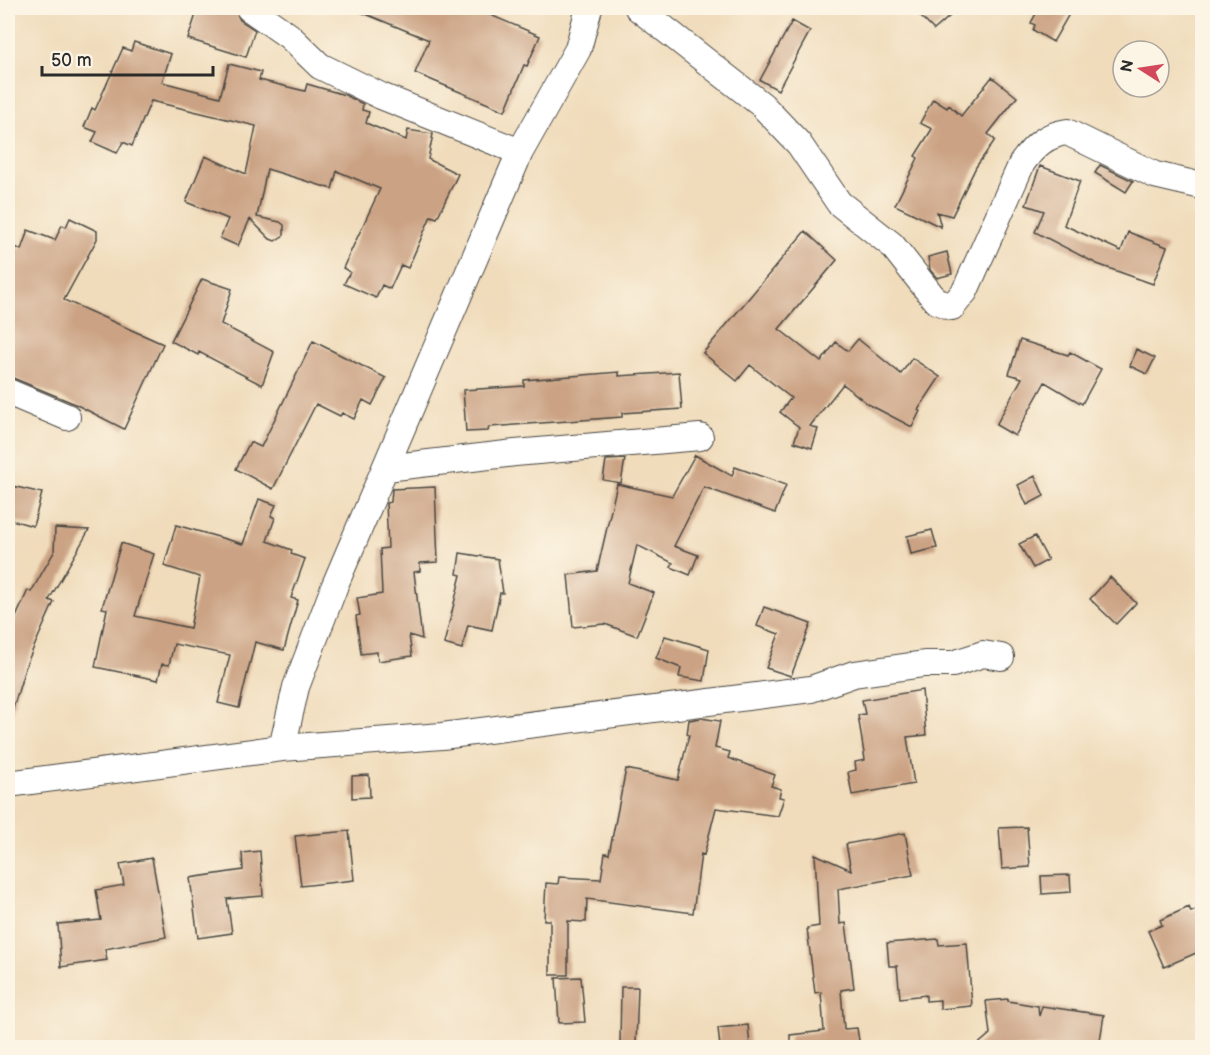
<svg xmlns="http://www.w3.org/2000/svg" width="1210" height="1055" font-family="'Balsamiq Sans',sans-serif">
<style>
.building{fill:#cba283}
.lines{fill:none;stroke-linecap:round;stroke-linejoin:round}
.street-casing{stroke:#494641;stroke-width:28}
.street{stroke:#fff;stroke-width:26}
</style>
<rect width="100%" height="100%" fill="#fcf5e5"/>
<filter id="ink" filterUnits="userSpaceOnUse"><feTurbulence type="fractalNoise" baseFrequency=".0167" numOctaves="2"/><feDisplacementMap in="SourceGraphic" scale="12" xChannelSelector="R" yChannelSelector="G"/><feConvolveMatrix kernelMatrix="1 2 1 2 8 2 1 2 1" color-interpolation-filters="sRGB"/></filter>
<filter id="wash" filterUnits="userSpaceOnUse"><feTurbulence type="fractalNoise" baseFrequency=".008" numOctaves="4" result="noise"/><feDisplacementMap in="SourceGraphic" scale="24" xChannelSelector="R" yChannelSelector="G"/><feGaussianBlur stdDeviation="1.35" result="paint"/><feColorMatrix in="noise" values="0 0 0 0 0 0 0 0 0 0 0 0 0 0 0 0 0 1.4 0 .05"/><feComposite in="paint" operator="in"/></filter>
<g filter="url(#wash)">
<rect width="100%" height="100%" fill="#f0dcbb"/>
<g id="blocks">
<!-- building -->
<path class="building" d="M198,8H234L240,20L255,30L246,57L188,39Z
M351,8H474L540,36L527,66L524,65L505,111L415,73L429,40Z
M912,8H959L934,30Z
M1039,8H1057L1069,14L1053,42L1033,30L1035,25L1031,23Z
M792,21L810,31L778,90L760,80Z
M134,42L171,54L162,82L220,97L229,64L261,72L259,80L305,91L307,84L345,95L363,104L362,110L369,112L366,123L406,140L408,130L433,134L428,159L458,174L437,218L431,216L408,268L401,265L390,289L382,285L376,298L344,284L350,272L343,268L380,189L337,171L332,189L267,169L257,217L280,222L284,225V235L275,241L270,239L250,219L238,246L220,238L228,219L186,202L205,156L246,174L256,126L151,101L132,146L123,142L117,153L92,142L97,132L84,127L92,108L95,110L123,48L131,51Z
M992,77L1017,97L988,134L995,140L976,167L952,216L937,212L941,227L895,205L918,158L915,156L932,129L920,123L933,99L947,108L949,105L961,116Z
M1100,165L1133,181L1126,192L1095,173Z
M1040,166L1080,181L1064,225L1121,251L1128,232L1167,247L1153,284L1097,264L1035,232L1044,211L1026,205Z
M70,218L97,231V239L64,300L163,344L124,429L73,403L8,376V243L21,250L28,230L55,240L62,225L66,227Z
M805,231L837,260L779,329L821,362L836,342L848,351L858,339L901,374L912,358L940,377L918,410L920,411L912,427L868,404L843,384L810,426L818,429L812,448L794,442L799,427L780,412L791,398L750,365L737,381L703,353Z
M947,252L952,274L937,278L930,270L928,257Z
M202,279L232,289L221,324L274,352L262,385L199,352L198,355L171,341Z
M1020,340L1068,355L1070,352L1101,369L1082,404L1045,382L1015,436L996,425L1022,378L1009,374Z
M313,341L386,378L372,405L363,400L354,419L342,413L340,416L316,404L273,489L236,469L250,442L261,447Z
M1136,349L1155,358L1147,374L1130,366Z
M619,372V376L679,372L682,409L622,413V417L489,427L488,431L466,432L463,390L524,386V380Z
M695,455L732,476L735,467L786,485L775,513L704,487L674,546L698,555L690,575L671,567L673,563L637,545L628,583L654,593L637,636L605,624L573,627L568,575L597,571L617,484L672,496Z
M625,459L621,483L603,480L606,460Z
M1035,476L1044,496L1027,505L1018,485Z
M8,485L42,493L33,526L8,519Z
M435,487L438,562L420,563V571L414,572L422,639L409,635L412,656L378,661L377,652L361,654L356,616L360,615L357,598L382,594L380,549L388,548L386,503L391,502L392,489Z
M259,499L276,505L271,516L275,518L267,541L292,550L291,554L305,559L291,598L298,600L284,650L255,642L239,708L218,703L230,655L174,644L169,665L162,664L158,680L95,667L107,609L102,608L121,543L154,554L135,616L190,628L200,577L164,566L176,525L243,544Z
M55,528L89,530L49,600L54,602L26,665L12,712L8,711V635L28,590L31,592L54,552Z
M932,530L937,548L911,554L907,536Z
M1035,536L1048,560L1033,568L1019,544Z
M460,553L498,559L503,593H500L492,630L468,625L462,649L444,644L461,575L457,574Z
M1110,577L1136,603L1116,624L1090,599Z
M764,607L811,624L791,676L766,668L779,634L757,626Z
M665,636L709,649L704,681L679,677L681,668L656,658Z
M922,690L926,735L907,737L914,784L852,795L848,772L856,770L855,762L865,760L858,715L865,714L862,700Z
M701,718L720,721L715,748L730,752L728,758L775,775L771,786L781,789L779,797L784,798L778,816L716,808L704,855L701,854L693,913L587,899L586,922L568,921V975H550V920H544L546,883L558,884L559,877L601,879L605,853L609,854L626,769L678,780L689,735L687,734L689,720Z
M369,775L370,797L352,798V776Z
M1027,827L1030,867L1002,869L999,828Z
M349,831L354,880L301,886L295,836Z
M905,833L913,875L838,889L840,924L846,923L854,988L841,990L844,1029L857,1028L860,1047H790V1035L824,1031L821,992L815,993L807,928L819,926L815,854L851,870L846,844Z
M260,851L263,896L227,899L232,933L198,938L190,878L243,870L242,853Z
M152,858L166,937L105,949L107,960L61,967L58,924L101,920L96,890L124,885L120,864Z
M1070,875L1071,892L1042,894L1041,876Z
M1189,907L1191,912L1203,907V950L1164,967L1148,931L1162,925L1160,920Z
M938,939L939,945L967,943L972,1006L940,1009V1000L926,1001V995L900,998L897,966H889L887,943Z
M581,977L585,1022L559,1023L556,978Z
M621,987H638L636,1044H620Z
M1008,999V1001L1038,1006L1039,1016L1042,1006L1104,1015L1099,1047H975L990,1034L986,1001Z
M748,1025L750,1047H720L718,1028Z"/>
</g>
</g>
<g filter="url(#ink)">
<use href="#blocks" fill-opacity="0" stroke="#494641" stroke-width="1.5"/>
<g class="lines">
<defs>
<path id="street" d="M249,8L289,36L320,66L381,96L520,152
M638,8L762,105L799,144L839,203L892,245L936,301L952,307L965,291L1022,163C1035,145 1046,135 1067,132L1155,175L1202,186
M8,392L67,417
M386,468L515,453L700,437
M282,748L296,687L335,585L520,152L578,49L589,8
M8,784L282,748L442,736L811,689L854,674L924,664H953L983,654L1001,657"/>
</defs>
<!-- street casing -->
<use href="#street" class="street-casing"/>
<!-- street -->
<use href="#street" class="street"/>
</g>
</g>
<!-- margin -->
<rect width="1210" height="1055" fill="none" stroke="#fcf5e5" stroke-width="30"/>
<!-- north arrow -->
<g transform="translate(1141 69) rotate(282)"><circle r="28" fill="#fcf5e5" stroke="#a8a49b" stroke-width="1.5"/>
<path d="M0-4.5L10 22L0 15L-10 22Z" fill="#d1495b"/>
<text y="-9" font-size="16" font-weight="bold" text-anchor="middle" fill="#2b2b2b">N</text>
</g>
<!-- scale -->
<path d="M42 66v9h171v-9" fill="none" stroke="#2b2b2b" stroke-width="3"/>
<text x="51" y="66" font-size="18" fill="#2b2b2b" stroke="#fcf5e5" stroke-width="4.5" paint-order="stroke">50 m</text>
</svg>
